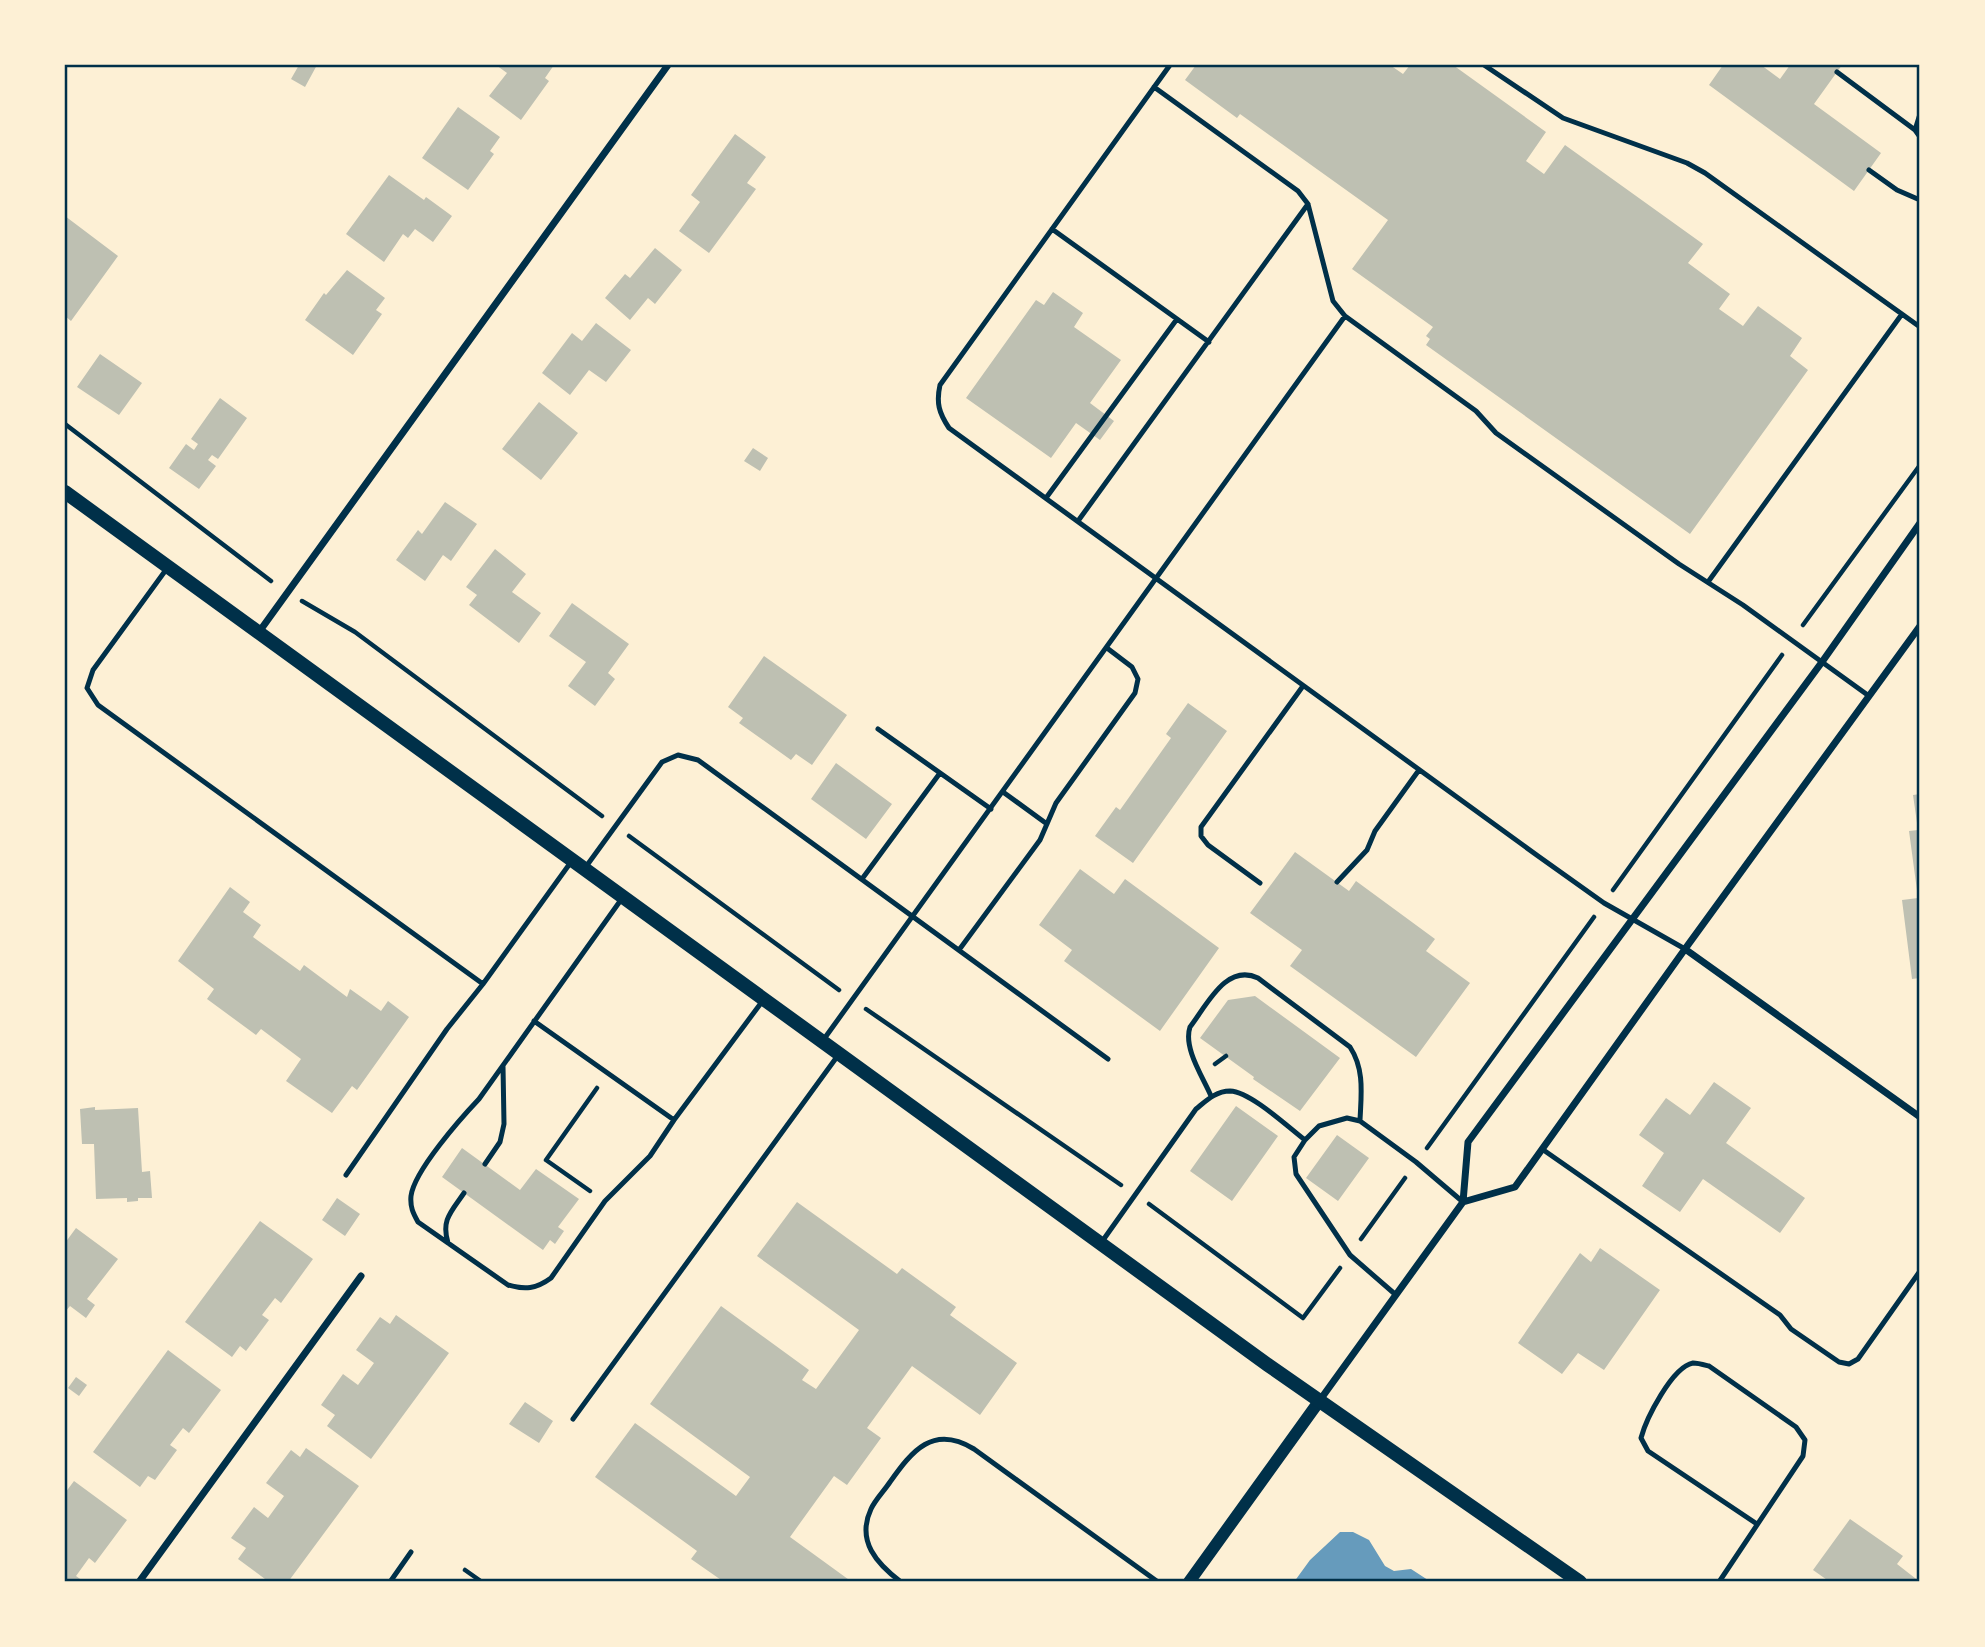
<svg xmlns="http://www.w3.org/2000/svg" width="1985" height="1647" font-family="'Alegreya Sans',sans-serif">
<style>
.water{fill:#669bbc}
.building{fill:#bec0b2}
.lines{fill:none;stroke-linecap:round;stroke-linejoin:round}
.path{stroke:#003049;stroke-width:4.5}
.service{stroke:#003049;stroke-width:5}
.minor{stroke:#003049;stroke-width:7}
.tertiary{stroke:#003049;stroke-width:12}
.secondary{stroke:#003049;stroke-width:14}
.neatline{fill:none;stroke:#003049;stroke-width:2.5}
</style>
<rect width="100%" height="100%" fill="#fdf0d5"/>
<!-- water -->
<path class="water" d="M1340,1532H1353L1369,1540L1385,1566L1394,1571L1411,1569L1431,1582H1294L1310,1560Z"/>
<!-- building -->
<path class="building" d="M299,65H317L305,87L291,79Z
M496,65H554L545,78L549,81L521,120L489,96L507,73Z
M1196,65H1390L1403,74L1410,65H1453L1546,132L1526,161L1544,174L1565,145L1703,244L1688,263L1730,294L1719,309L1743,326L1758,306L1802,338L1790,356L1808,370L1690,534L1426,345L1430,339L1426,336L1433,327L1352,269L1388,220L1240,114L1237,118L1185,80Z
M1723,65H1761L1780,79L1790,65H1842L1814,104L1881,153L1854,191L1709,85Z
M458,107L500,137L490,151L494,154L468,190L422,158Z
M735,134L766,157L747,183L756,189L709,253L679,231L700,202L691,195Z
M389,175L424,200L426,197L452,216L433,242L415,229L408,238L403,234L384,262L346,234Z
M65,216L118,256L71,321L65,316Z
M655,248L682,270L655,304L648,298L630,320L605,298L625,274L630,278Z
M347,270L385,298L376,310L382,314L353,355L305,320L324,293L326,295Z
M1053,292L1083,313L1074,327L1121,360L1090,403L1114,421L1100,440L1076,423L1051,458L966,398L1036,300L1044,305Z
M596,323L631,350L606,382L589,370L570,395L542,373L572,333L582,341Z
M100,354L142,383L119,415L77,387Z
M220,398L247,418L218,459L212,455L208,460L216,466L199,489L169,468L186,444L194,450L198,444L191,439Z
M539,402L578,433L541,480L502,449Z
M753,448L768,458L760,471L744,461Z
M445,502L477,524L451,561L443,555L425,581L396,560L418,530L422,534Z
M495,549L526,574L512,592L541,613L519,643L469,605L477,595L466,587Z
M572,603L629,644L608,673L615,679L595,706L568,686L586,662L549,636Z
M764,656L847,715L812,765L796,754L791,760L739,723L743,718L728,707Z
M1188,703L1227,731L1133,863L1095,836L1116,807L1120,810L1171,738L1166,734Z
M836,763L892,804L866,839L811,799Z
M1920,794V978L1912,979L1902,900L1918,898L1909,831L1918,830L1913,795Z
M1295,852L1349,891L1356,881L1435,939L1426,951L1470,983L1416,1057L1290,966L1302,950L1250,913Z
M1080,869L1114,894L1125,879L1219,948L1160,1031L1064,961L1072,950L1039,925Z
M230,887L250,902L243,912L261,925L253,937L300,971L304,965L347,997L350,989L381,1011L388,1001L409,1017L357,1090L352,1086L332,1113L286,1081L301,1059L261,1029L256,1035L207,999L214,989L178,961Z
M1255,996L1340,1058L1300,1111L1253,1079L1254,1077L1200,1038L1228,1000Z
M1714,1082L1751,1108L1726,1143L1805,1198L1780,1233L1703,1179L1680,1212L1642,1186L1664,1153L1639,1135L1666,1098L1690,1115Z
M1236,1106L1278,1136L1232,1201L1190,1171Z
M95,1107V1110L138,1108L142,1172L150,1171L152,1198H138V1201L127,1202V1198L96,1199L94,1144H82L80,1109Z
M1337,1135L1369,1158L1338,1201L1306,1178Z
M462,1148L520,1190L536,1169L579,1199L558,1227L564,1231L555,1244L550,1240L543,1250L442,1177Z
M337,1198L360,1214L345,1236L322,1220Z
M797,1202L897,1274L902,1268L956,1307L950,1315L1017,1363L980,1415L912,1366L867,1428L881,1438L847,1485L834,1476L790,1537L852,1582H724L691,1559L697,1551L595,1477L635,1423L736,1496L750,1477L650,1404L721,1306L809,1370L802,1380L816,1389L859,1330L757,1256Z
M260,1221L313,1259L281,1303L275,1298L262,1315L269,1320L246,1351L240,1346L232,1357L185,1322Z
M76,1228L118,1259L87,1299L95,1305L86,1318L70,1306L65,1312V1243Z
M1600,1248L1660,1290L1604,1370L1578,1353L1562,1374L1518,1343L1580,1253L1591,1262Z
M396,1315L449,1353L371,1459L327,1426L335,1415L321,1405L343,1374L358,1385L374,1363L356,1350L380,1317L390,1324Z
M168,1350L221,1390L189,1433L183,1428L170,1445L177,1450L155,1480L148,1476L140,1487L93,1452Z
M76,1377L87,1385L79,1396L68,1388Z
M525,1402L553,1421L539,1443L509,1424Z
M306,1448L359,1486L288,1582H269L238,1559L246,1548L231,1538L254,1507L268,1518L284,1496L266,1483L291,1450L300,1457Z
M74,1481L127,1520L95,1563L89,1558L76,1576L83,1581L82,1582H65V1493Z
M1850,1519L1903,1556L1897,1564L1920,1582H1830L1813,1570Z"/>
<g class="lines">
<!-- path -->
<path class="path" d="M65,424L271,581
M302,601L355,632L602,816
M1803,625L1920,465
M629,836L839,990
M1613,890L1782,655
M866,1009L1121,1185
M1215,1064L1226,1056
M1427,1148L1594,917
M590,1191L546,1160L597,1088
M1149,1204L1303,1318L1340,1268
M1361,1239L1405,1178
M465,1570L482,1582"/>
<!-- service -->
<path class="service" d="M1170,65L940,385C936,403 939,413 949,428L1538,856L1604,903L1685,949
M1484,65L1563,118L1687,163L1705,173L1920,327
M1837,72L1915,130L1920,137
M1154,87L1298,191L1308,204L1333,301L1345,316
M1915,130L1920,114
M1869,170L1897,190L1920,200
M1052,229L1209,342
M1046,498L1177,319
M1078,521L1308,204
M168,567L93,670L87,688L98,705L483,984L571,862
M1708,582L1902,314
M878,729L991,809
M1003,792L1047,824
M585,868L662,762L678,755L698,760L1108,1059
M862,879L940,773
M1337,882L1367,850L1375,831L1419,770
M1260,883L1208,845L1201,836V827L1303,686
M623,897L479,1099C461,1118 414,1171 411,1196C410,1207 413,1213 418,1222L508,1285C525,1290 536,1289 551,1278L605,1201L650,1156L674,1120L764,999
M959,950L1040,840L1056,803L1135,693L1138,679L1132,667L1107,648
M534,1021L674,1120
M824,1039L1345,316L1476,411L1496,433L1679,564L1743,605L1869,696
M1211,1096C1203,1077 1183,1048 1190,1027C1207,1005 1226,963 1258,978L1350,1047C1365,1070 1361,1095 1360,1121
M1542,1149L1780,1315L1791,1329L1839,1362L1849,1364L1858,1359L1920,1271
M485,1164L500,1142L504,1124L503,1066
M346,1175L447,1029L483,984
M448,1243C441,1220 451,1212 464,1193
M1101,1243L1196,1109C1206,1101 1216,1091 1230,1091C1251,1092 1288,1127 1305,1140
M1396,1295L1350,1255L1296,1174L1294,1157L1305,1140L1319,1126L1347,1118L1360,1121L1416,1162L1463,1202
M573,1419L839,1054
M390,1582L411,1552
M901,1582C877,1564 856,1541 871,1509C875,1500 884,1491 890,1482C912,1451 933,1424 974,1449L1158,1582
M1719,1582L1803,1456L1805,1440L1796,1427L1709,1366C1705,1365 1698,1363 1693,1363C1672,1367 1646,1419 1641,1438L1648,1451L1757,1524"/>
<!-- minor -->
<path class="minor" d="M259,632L668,65
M1685,949L1920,1117
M1463,1202L1515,1187L1685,949L1920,626
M1320,1400L1463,1202L1468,1142L1822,662L1920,523
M139,1582L361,1276"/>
<!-- tertiary -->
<path class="tertiary" d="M1189,1582L1320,1400"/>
<!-- secondary -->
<path class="secondary" d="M65,492L1268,1365L1580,1582"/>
</g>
<!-- border -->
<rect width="1985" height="1647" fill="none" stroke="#fdf0d5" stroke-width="133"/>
<rect x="66" y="66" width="1852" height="1514" class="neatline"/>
</svg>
